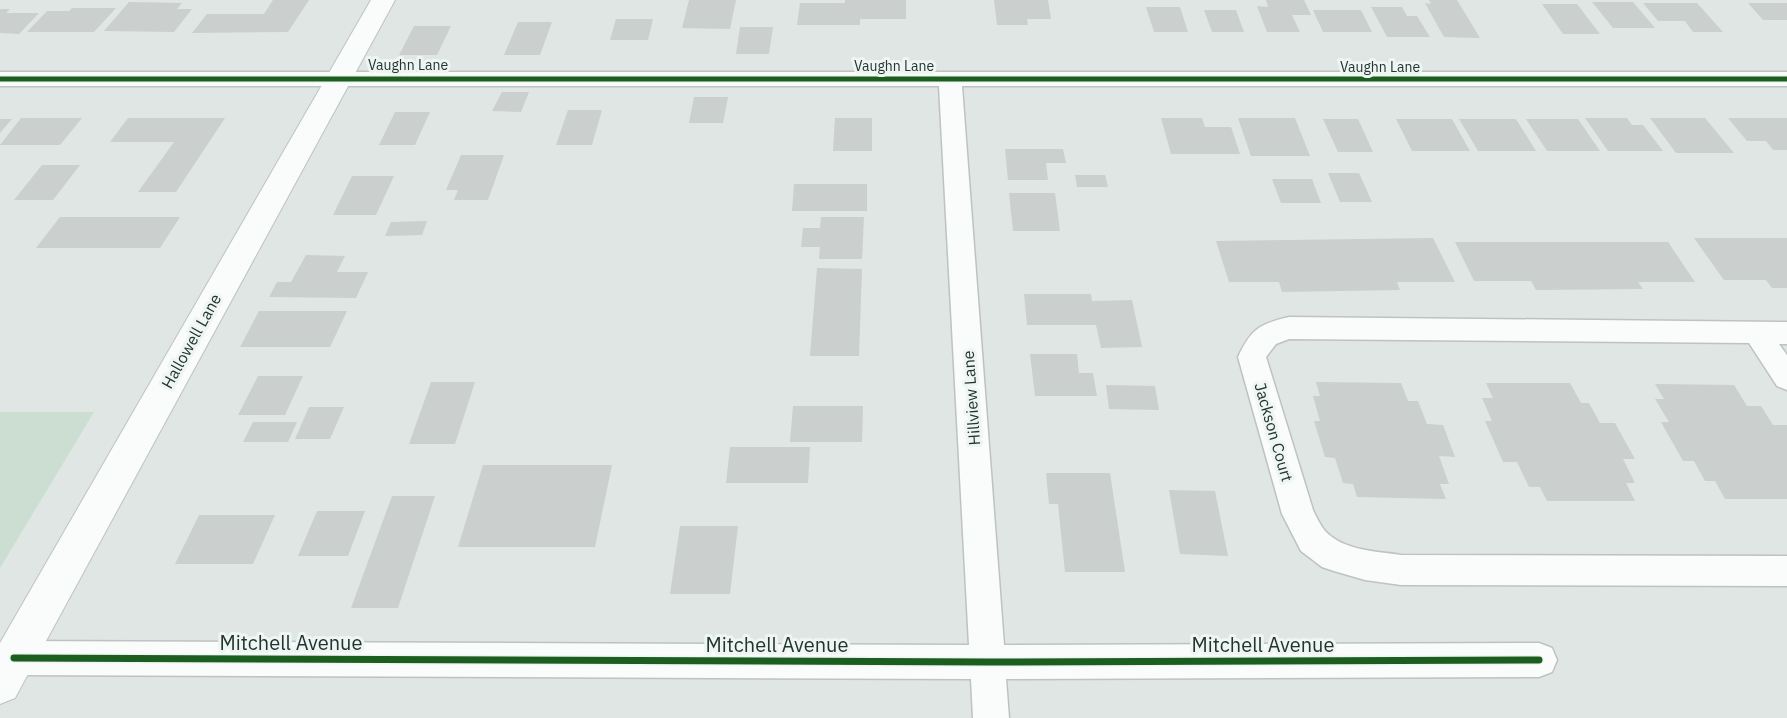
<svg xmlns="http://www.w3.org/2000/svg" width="1787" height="718" font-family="'IBM Plex Sans',sans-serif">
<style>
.green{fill:#cbded1}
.building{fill:#cbcfce}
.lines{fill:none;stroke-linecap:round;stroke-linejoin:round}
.minor-casing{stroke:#bdc3c0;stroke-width:3}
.tertiary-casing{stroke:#bdc3c0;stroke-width:2}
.minor{fill:#fafbfb;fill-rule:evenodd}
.tertiary{fill:#fafbfb;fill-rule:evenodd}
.cycleway-far1-casing{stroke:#eef5f2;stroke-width:8}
.cycleway-casing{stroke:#eef5f2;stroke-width:10}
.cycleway-far1{stroke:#1b5e20;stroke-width:5}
.cycleway{stroke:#1b5e20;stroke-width:7}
.labels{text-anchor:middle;stroke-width:6;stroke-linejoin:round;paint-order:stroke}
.far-street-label{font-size:14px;fill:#223530;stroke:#eef5f2}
.street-label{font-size:16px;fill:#223530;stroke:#eef5f2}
.near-street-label{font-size:20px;fill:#223530;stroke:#eef5f2}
</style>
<rect width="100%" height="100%" fill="#e0e6e3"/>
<!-- green -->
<path class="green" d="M0,412H94L0,568Z"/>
<!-- building -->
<path class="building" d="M273,0H309L288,32L192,33L207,14H264Z
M689,0H736L730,29L682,28Z
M845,0H906V19H860V25H797L800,3H845Z
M994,0H1048L1051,19H1027L1028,25H997Z
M1266,0H1304L1311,15H1292L1300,32H1267L1257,6L1268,7Z
M1429,0H1457L1480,38L1444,37L1425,3L1431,4Z
M129,2L182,3L177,9H192L174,32L104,31Z
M1592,2H1633L1655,28H1613Z
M1643,3H1697L1723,32H1693L1685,21H1658Z
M1748,3H1787V20H1763Z
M1542,4H1577L1600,34H1563Z
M1146,7H1180L1188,32H1154Z
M1371,7H1402L1407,16H1417L1430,37H1387Z
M72,8H116L94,32H27L47,11H69Z
M0,9H10L6,13H39L19,34L0,33Z
M1204,10H1236L1244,32H1212Z
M1313,10H1361L1372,32H1323Z
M616,19H653L648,40H610Z
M518,22H552L540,55H504Z
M414,26H451L437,55H399Z
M740,27H773L769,54H736Z
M502,92H529L521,112L492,111Z
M694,97H728L723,123H689Z
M568,110H602L592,145H556Z
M395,112H430L415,145H379Z
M21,118H82L60,145H0Z
M128,118H225L176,192H138L174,142H110Z
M835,118H872V151H833Z
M1161,118H1202L1205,127H1231L1240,154H1171Z
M1238,118H1295L1310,156H1251Z
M1585,118H1627L1632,125H1643L1663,151H1608Z
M1650,118H1705L1734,153H1676Z
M1728,118H1787V150H1773L1766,141H1747Z
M0,119H12L0,133Z
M1323,119H1358L1373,152H1338Z
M1396,119H1452L1470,151H1412Z
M1459,119H1516L1536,151H1478Z
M1526,119H1578L1600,151H1547Z
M1005,149H1063L1066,163H1046L1048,180H1008Z
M461,155H504L488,200H454L458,190H446Z
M42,165H80L53,200H14Z
M1328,173H1359L1372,202H1340Z
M1075,175H1105L1108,187H1077Z
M352,176H394L376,215H333Z
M1272,179H1312L1321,203H1281Z
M794,184H867V211H792Z
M1009,193H1055L1060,231H1013Z
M60,217H180L160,248H36Z
M821,217H864L862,259H819L820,247H801L803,228H820Z
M427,221L422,235L385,236L391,222Z
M1433,238L1455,282H1397L1400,290L1282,292L1279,282H1229L1216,241Z
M1694,238H1787V288H1772L1766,280H1724Z
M1455,242H1668L1695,282H1638L1643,289L1536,290L1531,281H1474Z
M306,255L345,256L337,272H368L356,298L269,297L277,282H291Z
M817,268L862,269L859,356H810Z
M1024,294H1091L1092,301L1132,300L1142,347L1101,348L1096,325H1027Z
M259,311H347L330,347H240Z
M1030,354H1077L1079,373H1093L1097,396H1035Z
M258,376H303L285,415H238Z
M431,382H475L455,444H409Z
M1316,382L1401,383L1408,401H1418L1427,424L1443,425L1455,457L1439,456L1449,484H1440L1446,499L1357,497L1353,484L1343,483L1335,458L1325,457L1314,421H1320L1313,396H1320Z
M1486,383H1570L1581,403H1589L1600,423H1615L1635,459H1623L1635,483H1626L1635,501H1547L1540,487H1529L1517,462H1503L1485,421H1492L1482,398H1493Z
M1655,384L1734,385L1747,406H1761L1773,425H1787V499H1725L1715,481H1705L1694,461H1683L1661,422H1669L1655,399H1664Z
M1106,385L1155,386L1159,410L1109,409Z
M793,406H863L862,442H790Z
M309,407H344L330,439H295Z
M253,422H297L288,442H243Z
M730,447H810L808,483H726Z
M483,465H612L595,547H458Z
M1046,473H1110L1125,572H1065L1058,504H1049Z
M1169,490L1215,491L1228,556L1180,554Z
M392,496H435L398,608H351Z
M317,511H365L348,556H298Z
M199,515H275L253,564H175Z
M680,526H738L730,594H670Z"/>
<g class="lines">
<defs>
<path id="minor" d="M0,72H1787V86H962L1004,645L1539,643L1552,648L1557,660L1552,672L1539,677L1006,679L1009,718H973L971,679L14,675L1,670V646L14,641L969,645L939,86H0Z
M1289,317L1787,322V344H1779L1787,355V390L1777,386L1749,343L1289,339L1276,344L1266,357L1313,510C1316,516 1320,525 1325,531C1344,551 1376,551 1401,555L1787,556V586L1401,585L1365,580L1334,571L1322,567L1301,551L1282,514L1238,357C1251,329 1259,324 1289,317Z"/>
<path id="tertiary" d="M371,0H395L15,698L0,704V643Z"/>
</defs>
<!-- minor casing -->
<use href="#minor" class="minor-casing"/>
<!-- tertiary casing -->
<use href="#tertiary" class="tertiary-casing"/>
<!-- minor -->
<use href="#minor" class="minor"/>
<!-- tertiary -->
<use href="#tertiary" class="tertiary"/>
<defs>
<path id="cycleway-far1" d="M0,79H1787"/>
<path id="cycleway" d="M14,658L987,662L1539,660"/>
</defs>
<!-- cycleway-far1 casing -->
<use href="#cycleway-far1" class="cycleway-far1-casing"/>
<!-- cycleway casing -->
<use href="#cycleway" class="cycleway-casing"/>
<!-- cycleway-far1 -->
<use href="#cycleway-far1" class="cycleway-far1"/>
<!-- cycleway -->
<use href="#cycleway" class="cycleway"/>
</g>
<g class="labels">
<!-- far-street labels -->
<g class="far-street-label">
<text x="408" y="70">Vaughn Lane</text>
<text x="894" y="71">Vaughn Lane</text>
<text x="1380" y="72">Vaughn Lane</text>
</g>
<!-- street labels -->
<g class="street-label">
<text transform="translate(191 341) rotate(-61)" y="6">Hallowell Lane</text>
<text transform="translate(971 398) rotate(-94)" y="6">Hillview Lane</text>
<text transform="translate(1274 432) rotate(74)" y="6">Jackson Court</text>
</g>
<!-- near-street labels -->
<g class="near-street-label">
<text x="291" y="650">Mitchell Avenue</text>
<text x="777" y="652">Mitchell Avenue</text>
<text x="1263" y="652">Mitchell Avenue</text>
</g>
</g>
</svg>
